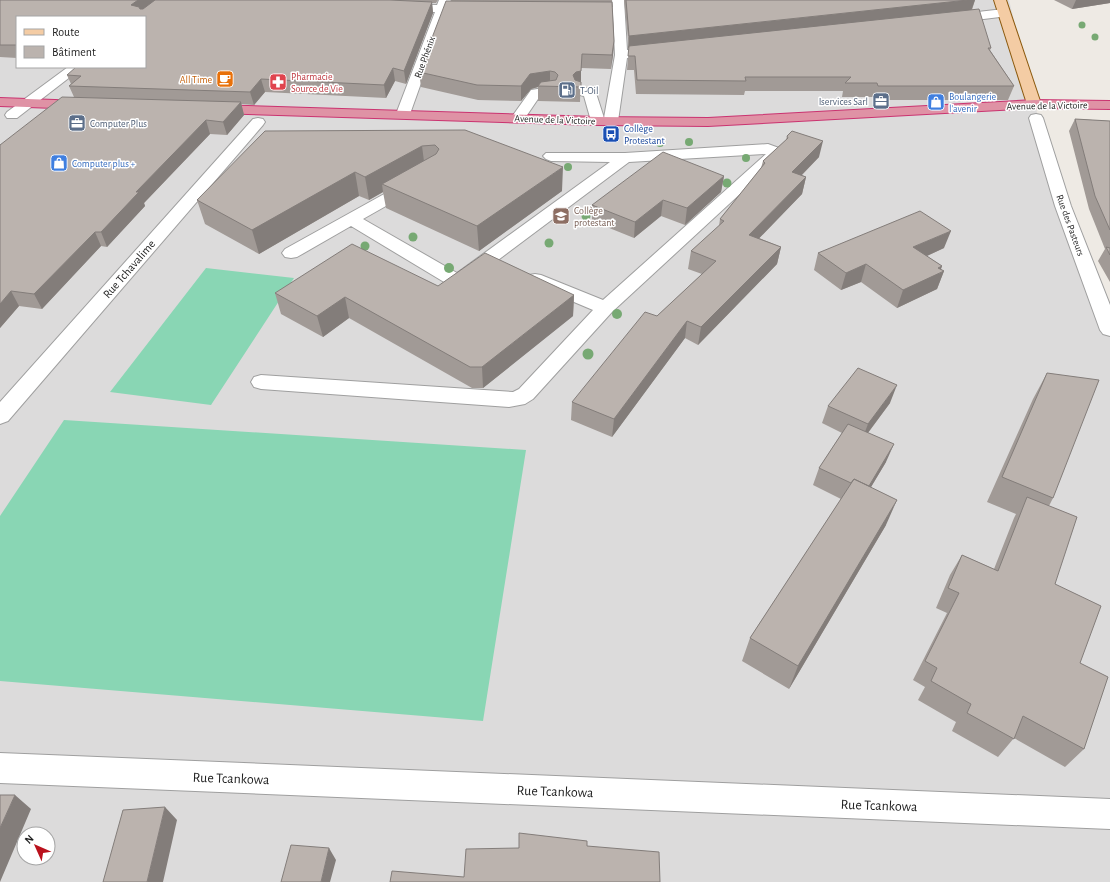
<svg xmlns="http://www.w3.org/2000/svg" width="1110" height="882" font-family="'Alegreya Sans',sans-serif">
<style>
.residential{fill:#dcdbdb;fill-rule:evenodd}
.pitch{fill:#89d6b4}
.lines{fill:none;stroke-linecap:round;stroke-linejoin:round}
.minor-casing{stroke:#9f9f9f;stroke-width:2}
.major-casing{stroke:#8b590d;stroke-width:2}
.highway-casing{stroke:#ca3370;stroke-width:2}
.minor{fill:#fff;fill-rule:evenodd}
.major{fill:#f4cca4;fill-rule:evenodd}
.highway{fill:#df92a5;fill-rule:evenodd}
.tree{fill:#77a973}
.wall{fill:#a19a96}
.shaded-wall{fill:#837d7a}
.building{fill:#bbb3ae;stroke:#837d7a}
.labels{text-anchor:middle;stroke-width:3;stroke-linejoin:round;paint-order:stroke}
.far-street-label{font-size:10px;fill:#1e1e1e;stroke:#fff}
.far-health-label{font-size:10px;fill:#be3a42;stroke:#fff;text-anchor:start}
.far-food-label{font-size:10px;fill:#c56008;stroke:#fff;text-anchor:end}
.far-service-label{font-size:10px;fill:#4e5e75;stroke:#fff;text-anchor:start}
.far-shop-label{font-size:10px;fill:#366cbe;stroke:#fff;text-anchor:start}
.far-transit-label{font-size:10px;fill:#164399;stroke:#fff;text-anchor:start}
.far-education-label{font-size:10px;fill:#785e54;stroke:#fff;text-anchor:start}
.street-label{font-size:12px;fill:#1e1e1e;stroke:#fff}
.near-street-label{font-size:14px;fill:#1e1e1e;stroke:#fff}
</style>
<rect width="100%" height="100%" fill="#eeeae4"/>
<!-- residential -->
<path class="residential" d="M0,0H1009L1046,149L1110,315V882H0ZM17,17H145V67H17ZM24,834H48V858H24Z"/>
<!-- pitch -->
<path class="pitch" d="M206,268L294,278L211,405L110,392Z
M64,420L526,450L483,721L0,681V516Z"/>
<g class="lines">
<defs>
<path id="minor" d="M439,0H451L449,6H473L479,10L473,14L446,13L410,114L408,117H398L396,114L435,12H403L397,8L403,4L437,5Z
M612,0H624L627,50L657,47L663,51L657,55L627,58L618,121L616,124L611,125L604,122L598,125L593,124L591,121L584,96L576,94L574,91L576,88L581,87L595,90L604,118L615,55L613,15H583L577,11L583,7H613Z
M1004,9L1010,13L1008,16L951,23L945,19L951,15Z
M68,67H83L17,118H7L5,115L7,112Z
M550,87L555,88L557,91L555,94L540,96L523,121H513L511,118L531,90Z
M1036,114L1041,115L1043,118L1071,206L1110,305V336L1103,334L1100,330L1055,206L1029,118L1031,115Z
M258,118L263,119L265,122L263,125L8,421L0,424V402L253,119Z
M768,144L779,148L783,154L780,157L612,312L533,399L525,404L509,407L261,389L254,387L251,382L254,377L261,375L513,392L519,389L593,310L529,283L526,279L529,275L535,274L541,275L603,300L766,154L629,162L470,281L458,284L444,282L351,226L297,257L291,258L285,257L282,253L285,249L404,183L410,181L416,183L418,186L416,189L363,219L457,273L610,162L551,161L546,159L543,156L546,153H625Z
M0,753L1110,799V829L0,783Z"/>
<path id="major" d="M994,0H1006L1041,104L1039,107H1029L1027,104Z"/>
<path id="highway" d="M0,98L82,101L87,102L89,105L87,108L82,109L0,106Z
M1034,100L1110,101V109L1034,108L708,126L598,125L214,113L209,112L207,109L209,106L214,105L598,117L708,118Z"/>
</defs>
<!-- minor casing -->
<use href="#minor" class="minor-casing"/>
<!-- major casing -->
<use href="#major" class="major-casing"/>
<!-- highway casing -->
<use href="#highway" class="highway-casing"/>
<!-- minor -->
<use href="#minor" class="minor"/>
<!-- major -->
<use href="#major" class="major"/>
<!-- highway -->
<use href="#highway" class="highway"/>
</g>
<!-- trees -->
<g class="tree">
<circle cx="1082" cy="25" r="3.5"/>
<circle cx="1095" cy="37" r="3.5"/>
<circle cx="689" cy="142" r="4"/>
<circle cx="660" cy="143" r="4"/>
<circle cx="746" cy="158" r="4"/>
<circle cx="568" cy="167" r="4"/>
<circle cx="727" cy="183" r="4.5"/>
<circle cx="586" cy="216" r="4.5"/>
<circle cx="413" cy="237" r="4.5"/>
<circle cx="549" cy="243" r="4.5"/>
<circle cx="365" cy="246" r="4.5"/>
<circle cx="449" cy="268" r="5"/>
<circle cx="617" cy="314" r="5"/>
<circle cx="588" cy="354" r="5.5"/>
</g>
<!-- wall -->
<path class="wall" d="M0,0H438L436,3H432L433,13L406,84L395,81L386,98L265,92L254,105L241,104L244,115L227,135L210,134L144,203L145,206L107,247L101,246L42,309L19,306L0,328V145L74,97L69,86L71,84L67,75L145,67L17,17V58L0,57Z
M451,0H612L614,41L613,55L611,69L581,68L580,102L538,101V87L531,89L521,101L478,100L421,87L419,72Z
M624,0H975L972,10L991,48L990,50L1014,86L1008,100H874L873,97H842L843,91H745L744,95L636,94L634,70H627L629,48Z
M1054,0H1110V3L1072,9Z
M1075,119L1110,121V282L1098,261L1105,249L1089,209L1069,131Z
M465,130L562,191L479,251L386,208L383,192L369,200L359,196L259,254L205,224L197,200Z
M787,136L819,157L802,175L806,177L802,194L759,238L781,247L777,264L698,345L685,338L612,437L571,420L572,402L657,316L702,274L688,269L691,251L719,226L720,219L761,168L763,161L786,140Z
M724,176L721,192L685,225L661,216L634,238L592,221V205Z
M944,248L927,256L942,266L941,269L944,271L937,289L897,308L861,282L841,290L814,270L818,253Z
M438,286L574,295L573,316L483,388H472L349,318L323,337L281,314L275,293Z
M1047,373L1053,498L1049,506L1055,584L1080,663L1084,749L1065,767L1014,738L998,757L952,731L956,722L918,700L925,687L913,680L947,613L936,608L950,575L962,555L994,569L1014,518L1016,514L987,502L1033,399Z
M890,403L868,433L886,462L871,487L886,525L789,689L742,661L750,638L841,499L813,485L819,468L842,433L822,423L828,406Z"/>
<!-- shaded-wall -->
<path class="shaded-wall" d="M138,0H157L141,12L131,5Z
M968,0H975L971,11L628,48L629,36Z
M1076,0H1110V3L1072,9Z
M432,2L433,13L406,84L404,71Z
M614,41L613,55L611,69L612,55Z
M393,68L395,81L386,98L384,85Z
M581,68V86L576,87L573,75L576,72Z
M550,71V86H538V87L531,89L521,101V86L530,74Z
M261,79L265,92L254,105L250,92Z
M241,102L244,115L227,135L223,122Z
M206,120L210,134L144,203L145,206L107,247L101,232L136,192Z
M823,141L819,157L788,189L792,172Z
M422,146L425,169L382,184L383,192L369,200L365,177Z
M563,167L562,191L479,251L477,226Z
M355,172L359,196L259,254L252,230Z
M724,176L721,192L685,225L687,208Z
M806,177L802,194L746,252L749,235Z
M663,200L661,216L634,238L635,222Z
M951,231L944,248L907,265L913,247Z
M95,232L101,246L42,309L34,294Z
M781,247L777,264L698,345L701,327Z
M866,264L861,282L841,290L846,273Z
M942,266L939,274L944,271L937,289L897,308L903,290Z
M11,291L19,306L0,328V304Z
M574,295L573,316L483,388L482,367Z
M345,297L349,318L323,337L317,316Z
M687,321L685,338L612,437L614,419Z
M897,385L890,403L861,442L868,424Z
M894,444L886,462L859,507L867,490Z
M897,500L886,525L789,689L798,666Z
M15,795L31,809L0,882V828Z
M165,807L177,820L163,882H147Z
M329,848L336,860L330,882H321Z"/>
<!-- building -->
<path class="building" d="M0,0H138L131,5L139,7L140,9H143L155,0H390L432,2L404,71L393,68L384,85L261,79L250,92L69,86L81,76L67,75L76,67H145V17H17V45H0Z
M626,0H968L629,36Z
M446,1L612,2L614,41L612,55L582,54L581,71L576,72L573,75L575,80L581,82V87L538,86L541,82L556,80L558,75L555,72L550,71L530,74L521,86L477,85L419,72Z
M979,9L991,48H988L1014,86H878L877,83H845L851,77H745L746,81L637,80L635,56H628L629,46Z
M62,97L241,102L223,122L206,120L136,192H139L101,232H95L34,294L11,291L0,304V145Z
M1075,119L1110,121V230L1095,196Z
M465,130L563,167L477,226L382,184L436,154L439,149L435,145L422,146L365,177L355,172L252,230L197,200L265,131Z
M792,131L823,141L792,172L806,177L749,235L781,247L701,327L687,321L614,419L572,402L645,312L657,316L716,261L691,251L724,221L720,219L765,163L763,161L788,138L787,136Z
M663,152L724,176L687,208L663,200L635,222L592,205Z
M920,211L951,231L913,247L942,266L938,268L944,271L903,290L866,264L846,273L818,253Z
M352,244L438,286L485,253L574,295L482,367H470L345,297L317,316L275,293Z
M1106,247L1110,248V255Z
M858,368L897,385L868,424L828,406Z
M1047,373L1099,380L1053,498L1002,477Z
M848,424L894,444L869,486L854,479L851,483L819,468Z
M854,479L897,500L798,666L750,638Z
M1027,497L1077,517L1055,584L1101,606L1080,663L1108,677L1084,749L1023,716L1014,739L967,713L971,704L931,681L937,668L925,661L959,593L948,588L962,555L998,571Z
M0,795H15L0,828Z
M165,807L147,882H103L123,810Z
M519,833L587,841V846L659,852L660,882H390L392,871L464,877L466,849L519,848Z
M291,845L329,848L321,882H281Z"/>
<!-- icons -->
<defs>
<symbol id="cafe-square" viewBox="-11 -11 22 22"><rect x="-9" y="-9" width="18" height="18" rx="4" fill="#e8710a" stroke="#fff"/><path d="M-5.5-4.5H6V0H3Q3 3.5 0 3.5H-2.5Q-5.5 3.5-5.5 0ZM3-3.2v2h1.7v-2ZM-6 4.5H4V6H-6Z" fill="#fff"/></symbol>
<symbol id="pharmacy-square" viewBox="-11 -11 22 22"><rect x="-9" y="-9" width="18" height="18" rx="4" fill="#e0444e" stroke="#fff"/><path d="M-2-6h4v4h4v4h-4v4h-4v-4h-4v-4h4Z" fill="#fff"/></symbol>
<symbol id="fuel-square" viewBox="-11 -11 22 22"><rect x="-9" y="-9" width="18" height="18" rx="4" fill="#5c6f8a" stroke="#fff"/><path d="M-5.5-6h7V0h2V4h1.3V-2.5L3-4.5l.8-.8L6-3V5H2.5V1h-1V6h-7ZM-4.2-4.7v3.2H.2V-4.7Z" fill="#fff"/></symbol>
<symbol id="office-square" viewBox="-11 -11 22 22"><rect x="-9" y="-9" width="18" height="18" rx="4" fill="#5c6f8a" stroke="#fff"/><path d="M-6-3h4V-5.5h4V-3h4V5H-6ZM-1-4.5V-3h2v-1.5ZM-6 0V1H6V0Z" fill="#fff"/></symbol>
<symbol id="shop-square" viewBox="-11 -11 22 22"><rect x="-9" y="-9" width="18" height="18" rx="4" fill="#3f7fe0" stroke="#fff"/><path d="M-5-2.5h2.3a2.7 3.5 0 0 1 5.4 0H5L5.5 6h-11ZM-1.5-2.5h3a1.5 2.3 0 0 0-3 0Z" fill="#fff"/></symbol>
<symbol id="bus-square" viewBox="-11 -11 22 22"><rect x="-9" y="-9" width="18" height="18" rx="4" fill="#1a4fb4" stroke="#fff"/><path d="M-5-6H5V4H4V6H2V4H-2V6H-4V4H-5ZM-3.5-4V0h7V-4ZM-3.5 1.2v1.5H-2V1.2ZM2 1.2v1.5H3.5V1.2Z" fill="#fff"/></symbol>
<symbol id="school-square" viewBox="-11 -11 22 22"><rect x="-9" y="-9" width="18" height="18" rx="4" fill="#8d6e63" stroke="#fff"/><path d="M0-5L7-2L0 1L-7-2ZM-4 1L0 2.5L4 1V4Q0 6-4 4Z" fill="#fff"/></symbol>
</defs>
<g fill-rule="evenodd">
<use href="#cafe-square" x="215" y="69" width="20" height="20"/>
<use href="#pharmacy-square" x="268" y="72" width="20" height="20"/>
<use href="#fuel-square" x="557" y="80" width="20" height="20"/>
<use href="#office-square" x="871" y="91" width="20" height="20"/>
<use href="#shop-square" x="926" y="92" width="20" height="20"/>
<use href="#office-square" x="67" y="113" width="20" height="20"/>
<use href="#bus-square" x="601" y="124" width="20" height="20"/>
<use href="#shop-square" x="49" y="153" width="20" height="20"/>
<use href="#school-square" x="551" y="206" width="20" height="20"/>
</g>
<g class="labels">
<!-- far-street labels -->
<g class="far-street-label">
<text transform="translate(424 57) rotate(-70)" y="4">Rue Phénix</text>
<text transform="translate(1047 105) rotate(-1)" y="4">Avenue de la Victoire</text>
<text transform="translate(555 119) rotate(2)" y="4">Avenue de la Victoire</text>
<text transform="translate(1071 225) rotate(70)" y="4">Rue des Pasteurs</text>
</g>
<!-- far-health labels -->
<g class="far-health-label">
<text x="291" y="80">Pharmacie<tspan x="291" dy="12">Source de Vie</tspan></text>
</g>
<!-- far-food labels -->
<g class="far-food-label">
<text x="212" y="83">All Time</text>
</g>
<!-- far-service labels -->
<g class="far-service-label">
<text x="580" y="94">T-Oil</text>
<text x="868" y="105" text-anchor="end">Iservices Sarl</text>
<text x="90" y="127">Computer Plus</text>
</g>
<!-- far-shop labels -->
<g class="far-shop-label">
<text x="949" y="100">Boulangerie<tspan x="949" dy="12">l'avenir</tspan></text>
<text x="72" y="167">Computer plus +</text>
</g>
<!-- far-transit labels -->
<g class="far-transit-label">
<text x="624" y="132">Collège<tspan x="624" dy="12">Protestant</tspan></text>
</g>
<!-- far-education labels -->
<g class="far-education-label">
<text x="574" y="214">Collège<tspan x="574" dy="12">protestant</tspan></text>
</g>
<!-- street labels -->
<g class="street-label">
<text transform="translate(129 269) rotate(-49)" y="4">Rue Tchavalime</text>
</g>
<!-- near-street labels -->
<g class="near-street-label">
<text transform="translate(231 778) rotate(2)" y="5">Rue Tcankowa</text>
<text transform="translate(555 791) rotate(2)" y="5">Rue Tcankowa</text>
<text transform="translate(879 805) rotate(2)" y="5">Rue Tcankowa</text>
</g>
</g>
<!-- legend -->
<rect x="16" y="16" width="130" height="52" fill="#ffffff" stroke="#a5a5a5"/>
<rect x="24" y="29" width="20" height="6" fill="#f4cca4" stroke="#a5a5a5"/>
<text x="52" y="36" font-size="12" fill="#1e1e1e">Route</text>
<rect x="24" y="46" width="20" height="12" fill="#bbb3ae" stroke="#a5a5a5"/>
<text x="52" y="56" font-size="12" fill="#1e1e1e">Bâtiment</text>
<!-- north arrow -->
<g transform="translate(36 846) rotate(315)"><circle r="19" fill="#ffffff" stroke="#a5a5a5"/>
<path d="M0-3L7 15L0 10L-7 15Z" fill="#ba111c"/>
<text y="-6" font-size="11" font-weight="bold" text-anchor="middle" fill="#1e1e1e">N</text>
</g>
</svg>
